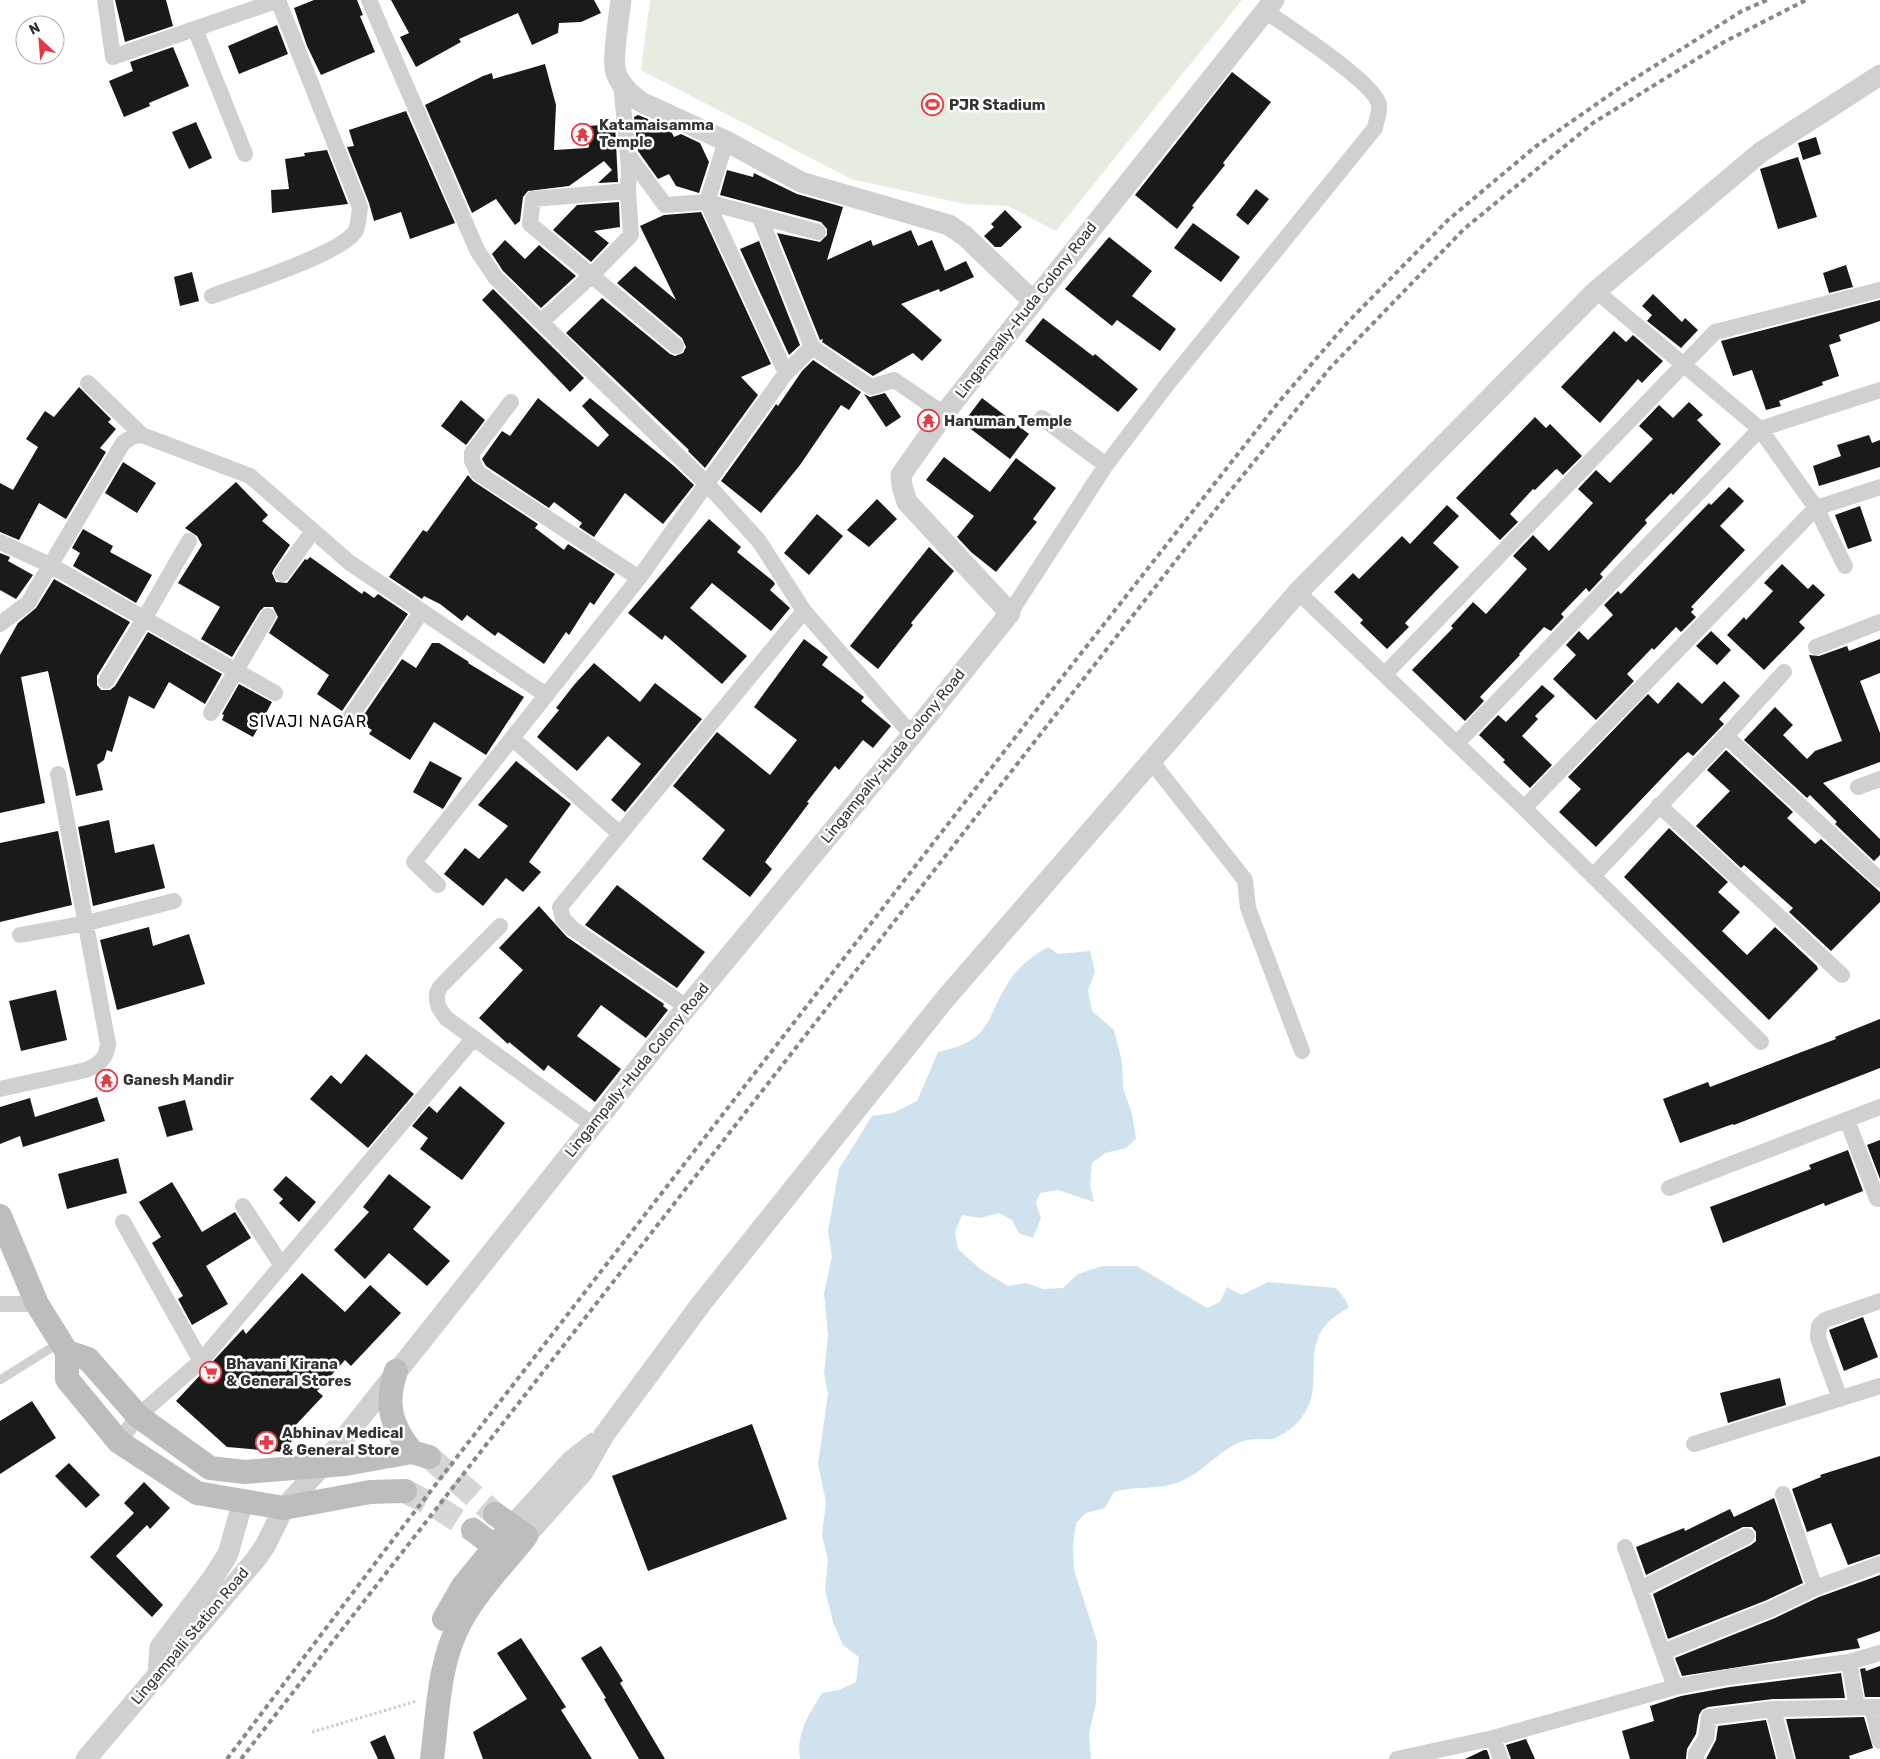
<svg xmlns="http://www.w3.org/2000/svg" width="1880" height="1759" font-family="Rubik,sans-serif">
<style>
.green{fill:#e6ecdf}
.water{fill:#cfe2ee}
.building{fill:#1a1a1a}
.lines{fill:none;stroke-linecap:round;stroke-linejoin:round}
.secondary-tunnel{stroke:#d6d6d6;stroke-width:24;stroke-dasharray:24 12;stroke-linecap:butt}
.path{stroke:#cdcdcd;stroke-width:3;stroke-dasharray:2.5 2.5;stroke-linecap:butt}
.service{stroke:#d0d0d0;stroke-width:9}
.minor{stroke:#d0d0d0;stroke-width:16}
.tertiary{stroke:#d0d0d0;stroke-width:21}
.secondary{stroke:#bdbdbd;stroke-width:24}
.rail{stroke:#888;stroke-width:4;stroke-dasharray:5 4;stroke-linecap:butt}
.labels{text-anchor:middle;stroke-width:5;stroke-linejoin:round;paint-order:stroke}
.poi-label{font-size:15px;font-weight:bold;fill:#333;stroke:#fff;text-anchor:start}
.street-label{font-size:15px;fill:#333;stroke:#fff}
.neighbourhood-label{font-size:16px;letter-spacing:1px;fill:#000;stroke:#fff}
</style>
<rect width="100%" height="100%" fill="#fff"/>
<!-- green -->
<path class="green" d="M650,0H1242L1056,231L1008,206L965,204L851,179L641,70Z"/>
<!-- water -->
<path class="water" d="M1048,947L1058,954L1090,951L1095,971L1088,991L1092,1011L1114,1030L1122,1062L1123,1088L1132,1114L1136,1139L1126,1148L1105,1153L1092,1163L1090,1186L1094,1202L1058,1190L1040,1193L1036,1203L1041,1218L1033,1238L1019,1233L1012,1220L999,1213L980,1218L962,1215L955,1232L958,1249L980,1269L1008,1286L1026,1283L1043,1289L1063,1288L1078,1274L1102,1266H1137L1207,1308L1220,1302L1227,1287L1242,1295L1268,1282L1336,1288L1345,1299L1349,1308C1287,1338 1335,1386 1296,1424C1291,1429 1277,1439 1270,1439C1259,1440 1251,1438 1240,1442C1218,1451 1204,1472 1181,1481C1159,1491 1136,1485 1114,1492L1105,1508L1086,1513L1076,1523L1073,1544L1074,1570L1097,1641L1096,1703L1089,1734L1091,1759H800C796,1733 809,1714 822,1693L839,1690L856,1682L859,1657L843,1645L833,1622L825,1590L828,1560L822,1535L826,1502L818,1464L828,1394L824,1373L828,1336L824,1293L832,1257L828,1231L839,1169L872,1116L893,1113L917,1101L938,1052C994,1040 984,1019 1010,980C1020,965 1033,956 1048,947Z"/>
<!-- building -->
<path class="building" d="M115,0H166L173,26L125,42Z
M314,0H357L363,15L360,16L375,52L321,75L307,46L294,8Z
M391,0H594L601,13L581,22L559,23L558,33L532,45L518,13L459,39L461,42L416,67L400,37L409,33Z
M277,25L288,54L239,74L228,46Z
M173,47L189,86L149,103L150,106L124,117L109,81L133,71L130,62Z
M545,64L556,105L554,150L587,148L589,147L588,126L615,124L618,182L598,183L612,170L604,161L569,186L528,191L523,197L520,221L515,225L496,199L472,213L425,105L483,76L492,73L493,79Z
M1232,72L1271,102L1223,163L1225,165L1192,206L1194,207L1177,229L1135,195Z
M406,111L455,223L410,239L401,212L374,221L369,203L347,147L354,146L349,130Z
M638,115L648,119L652,127L659,124L670,129L674,137L681,134L700,143L709,162L699,193L676,186L669,174L658,179L638,151L634,117Z
M196,122L212,158L189,169L172,132Z
M1816,137L1821,154L1803,160L1798,143Z
M327,150L348,204L272,213L271,190L289,189L285,159L305,156L304,153Z
M1798,157L1817,217L1778,229L1760,169Z
M727,170L753,177L754,173L797,194L843,207L827,260L871,240L873,246L911,230L918,246L932,240L945,271L966,261L974,277L940,292L939,289L901,304L942,340L922,361L913,353L873,376L822,342L823,339L820,340L777,233L820,242L827,235V229L821,222L720,195Z
M1256,189L1269,199L1248,225L1236,215Z
M619,202L620,227L594,231L609,243L591,262L553,230L577,205Z
M1005,210L1022,227L1001,247H995L984,236L994,227L991,224Z
M701,212L771,364L741,377L758,395L705,468L688,451L689,450L566,333L602,298L670,354L675,356L683,353L686,347L682,338L617,283L635,266L676,300L640,226L664,215Z
M1193,223L1240,257L1221,282L1174,248Z
M1109,237L1152,271L1132,296L1176,329L1160,351L1117,320L1112,326L1065,289Z
M505,240L525,259L539,245L576,276L541,308L503,271L492,254Z
M759,241L800,345L789,355L740,249Z
M1846,265L1853,287L1829,293L1823,273Z
M192,272L199,301L180,306L174,277Z
M493,289L584,378L570,392L482,300Z
M1653,294L1682,322L1685,318L1698,330L1681,348L1647,321L1652,315L1642,306Z
M1880,300V321L1839,335L1841,341L1829,345L1839,376L1822,382L1823,385L1779,401L1781,406L1766,410L1752,370L1733,376L1721,341Z
M1043,318L1093,356L1095,354L1138,389L1118,412L1025,341Z
M1614,331L1626,342L1633,335L1663,361L1642,383L1638,379L1600,423L1561,387Z
M813,360L861,392L849,410L841,405L800,465L761,513L721,481L772,410L776,404L778,406L802,371Z
M79,387L111,419L108,422L116,429L100,448L106,452L66,519L39,503L19,540L0,532V483L13,490L38,447L26,439L45,411L54,417Z
M885,393L901,417L886,427L864,394L870,397Z
M538,398L598,447L609,435L582,406L590,398L674,466L694,485L663,524L625,493L594,537L579,527L582,523L554,502L549,508L486,466L482,459L502,431L510,436Z
M982,398L1029,434L1010,459L963,423Z
M461,400L485,420L466,445L441,426Z
M1689,402L1703,415L1697,420L1721,444L1673,495L1671,493L1645,520L1647,523L1600,574L1603,577L1589,592L1586,588L1561,614L1564,617L1551,631L1544,627L1519,654L1520,655L1480,697L1484,701L1465,721L1412,670L1453,628L1451,626L1473,602L1486,614L1509,589L1527,569L1513,556L1533,535L1549,551L1574,524L1593,503L1578,489L1596,470L1610,483L1653,439L1639,426L1659,405L1673,418Z
M1535,417L1546,428L1550,424L1582,456L1563,475L1557,469L1555,470L1535,490L1533,489L1510,514L1518,522L1500,540L1456,498Z
M1869,435L1872,443L1880,440V467L1819,486L1813,466L1841,456L1837,445Z
M944,457L990,492L1016,458L1056,488L1033,519L1037,522L996,572L971,552L957,537L974,516L926,480Z
M123,462L156,483L137,513L105,493Z
M468,475L473,481L538,524L535,528L564,550L568,544L615,574L594,605L590,602L569,635L566,632L544,664L498,632L495,636L467,615L462,621L440,604L424,596L422,599L389,577L423,530L427,532Z
M236,482L268,515L262,521L290,545L274,569L272,573L276,582L287,583L305,559L307,560L310,557L362,594L364,591L374,598L378,594L408,614L342,711L317,694L329,675L269,633L278,617L273,607H264L260,611L232,657L201,639L220,607L178,583L202,545L197,536L185,528Z
M1729,487L1744,501L1720,526L1745,550L1691,607L1694,609L1691,612L1696,617L1681,632L1676,627L1654,650L1652,648L1627,674L1634,681L1596,720L1553,679L1576,655L1566,645L1579,631L1588,640L1613,615L1604,605L1618,591L1621,594L1709,503L1711,505Z
M877,499L897,519L869,547L847,530Z
M1447,505L1459,516L1433,543L1459,567L1405,623L1409,627L1387,649L1360,623L1363,620L1334,592L1353,573L1359,579L1402,536L1410,544Z
M1860,506L1872,541L1848,549L1835,515Z
M817,514L843,536L809,575L784,553Z
M709,519L741,547L737,552L773,581L775,584L770,590L790,608L771,631L712,583L690,608L747,656L722,684L665,635L662,640L628,613Z
M83,529L113,546L110,552L152,575L136,603L73,566L80,553L72,548Z
M929,547L954,571L911,623L913,625L878,669L850,646Z
M0,553L10,557L8,561L33,575L16,599L0,590Z
M1782,564L1808,589L1813,584L1825,595L1799,622L1805,628L1764,670L1727,635L1744,617L1746,620L1773,591L1764,583Z
M54,579L130,622L97,676V685L101,690H110L115,686L148,632L222,674L205,704L169,682L154,709L129,696L112,752L107,750L104,760L97,765L103,790L76,796L48,671L21,677L45,803L0,813V655L18,623L36,608Z
M1711,631L1731,650L1717,665L1696,646Z
M804,639L828,657L822,665L864,697L861,701L891,726L873,748L863,740L839,770L835,766L807,802L809,803L765,862L772,869L750,897L702,859L725,830L673,786L717,732L770,775L797,740L754,707Z
M1880,639V673L1860,681L1880,733V762L1823,783L1880,839V855L1874,861L1835,824L1837,822L1810,795L1807,798L1744,740L1775,707L1793,725L1783,735L1807,759L1815,751L1842,741L1809,655L1819,656L1847,646L1849,651Z
M432,643H439L469,662L468,663L524,697L486,755L434,722L410,760L369,734L372,730L359,722L402,659L416,668Z
M594,663L640,702L655,683L702,719L625,812L611,800L641,764L608,736L577,771L537,737L559,710L556,708L574,685Z
M1724,681L1740,696L1719,719L1724,724L1693,756L1688,752L1680,759L1596,847L1559,812L1581,789L1568,777L1648,694L1658,704L1678,682L1702,704Z
M239,684L272,702L253,737L222,720L224,715L222,714Z
M1542,685L1555,696L1535,716L1538,719L1522,736L1552,765L1530,788L1503,762L1505,760L1479,735L1498,715L1506,722Z
M1726,750L1793,812L1787,818L1815,844L1821,839L1880,892V902L1831,951L1789,912L1793,908L1744,865L1741,868L1696,826L1730,791L1707,770Z
M430,761L462,778L443,809L413,792Z
M516,761L571,804L529,862L541,872L523,892L506,878L483,906L444,874L465,848L479,859L508,826L478,805Z
M109,820L115,853L154,844L165,888L93,906L78,827Z
M1669,828L1728,882L1718,892L1740,912L1722,931L1747,955L1775,927L1817,966L1818,969L1769,1020L1624,877Z
M58,831L72,905L0,922V843Z
M617,885L705,952L677,988L585,925Z
M539,906L567,937L664,1004L663,1006L668,1010L646,1038L601,1005L577,1036L621,1069L595,1102L548,1065L544,1071L509,1042L508,1044L479,1018L523,970L499,948Z
M149,927L153,946L189,934L205,984L117,1010L100,940Z
M56,990L67,1040L21,1051L9,1001Z
M1880,1019V1068L1734,1125L1733,1124L1680,1143L1663,1099L1708,1082L1710,1087L1836,1039L1835,1037Z
M366,1054L414,1094L368,1148L310,1099L331,1075L341,1084Z
M460,1086L505,1123L462,1180L420,1149L428,1138L412,1126L429,1106L437,1113Z
M97,1097L105,1121L23,1147L20,1136L0,1144V1107L30,1098L35,1117Z
M185,1100L193,1130L167,1137L158,1107Z
M1880,1140V1179L1867,1145Z
M1848,1150L1863,1191L1825,1206L1824,1203L1723,1243L1710,1207L1811,1169L1809,1165Z
M118,1158L127,1193L67,1209L58,1174Z
M389,1174L431,1207L413,1229L450,1261L427,1286L389,1253L365,1279L334,1250L369,1212L363,1207Z
M286,1176L316,1202L299,1222L279,1203L283,1199L273,1190Z
M172,1182L202,1232L235,1212L251,1238L206,1266L228,1304L192,1325L178,1299L183,1296L152,1243L161,1237L139,1202Z
M302,1273L345,1312L370,1285L401,1313L351,1366L345,1360L317,1391L323,1396L293,1428L298,1433L283,1452L227,1447L176,1401L243,1329L246,1334Z
M1863,1317L1878,1357L1844,1371L1829,1330Z
M1780,1378L1786,1405L1728,1423L1720,1393Z
M32,1401L56,1438L0,1474V1421Z
M752,1424L787,1519L648,1571L612,1476Z
M1880,1456V1554L1848,1565L1831,1523L1807,1532L1792,1489L1821,1477L1820,1475Z
M69,1463L100,1495L86,1508L55,1476Z
M144,1482L170,1508L150,1529L147,1525L116,1556L163,1605L152,1617L90,1557L134,1513L124,1503Z
M1774,1498L1803,1583L1767,1600L1668,1639L1653,1594L1751,1545L1756,1541V1532L1752,1527H1743L1646,1575L1636,1547L1684,1528L1685,1531L1730,1509L1734,1517Z
M1880,1575V1631L1857,1639L1860,1648L1682,1676L1675,1658L1775,1618L1819,1597Z
M521,1638L566,1707L561,1710L592,1759H483L473,1732L527,1699L497,1653Z
M601,1646L623,1681L620,1683L665,1759H639L604,1699L606,1698L581,1658Z
M1880,1666V1697H1865L1860,1669L1865,1668L1866,1671Z
M1841,1673L1845,1698L1773,1699L1708,1707L1702,1710L1699,1715L1696,1734L1687,1749L1686,1759H1630L1622,1731L1654,1721L1650,1706L1681,1696L1730,1687Z
M1864,1717L1873,1748L1849,1756L1850,1759H1796L1786,1719Z
M1766,1720L1776,1759H1706L1716,1740L1718,1726Z
M385,1735L395,1759H378L370,1742Z
M1526,1739L1535,1759H1511L1506,1745Z
M1487,1750L1490,1759H1465L1484,1750Z"/>
<g class="lines">
<!-- secondary-tunnel -->
<path class="secondary-tunnel" d="M429,1457L495,1514
M405,1491L440,1509L473,1530"/>
<!-- path -->
<path class="path" d="M312,1732L417,1701"/>
<!-- service -->
<path class="service" d="M0,1380L59,1343"/>
<!-- minor -->
<path class="minor" d="M105,0L113,57L279,0
M369,0L477,250L495,277L707,484L759,541L804,611L912,735
M195,29L245,154
M621,83L629,167L628,191L533,199L530,224L676,346
M726,141L707,202L786,373
M628,155L665,205L707,202L818,232
M760,218L812,347
M1596,291L1760,429L1816,508L1845,566
M212,296C239,286 345,253 356,230C359,223 359,214 360,207L278,0
M541,322L592,275L631,235L628,191
M88,383L142,435
M511,402L472,453V461L478,473L639,578
M1042,418L1106,465
M0,542L50,565L275,693
M282,574L313,531
M1298,592L1524,808L1761,1042
M1010,613L1106,465L1166,386L1375,128C1376,121 1380,112 1379,105C1375,82 1286,26 1264,10
M0,624L28,603L123,443L132,437L142,435L250,476L350,563L546,695
M1816,647L1880,622
M1386,673L1715,332L1880,290
M106,681L144,619L189,541
M211,713L268,616
M351,716L422,611
M1726,736L1880,880
M512,738L620,834
M1457,743L1760,429L1880,390
M1151,761L1245,880L1248,908L1302,1051
M1858,787L1880,779
M1659,805L1842,975
M1524,808L1816,508L1880,487
M1593,876L1726,736L1784,672
M438,885L414,862L639,578L786,373L812,347L871,387L894,380L944,414
M500,926L440,987L437,993V1001L439,1008L446,1018L593,1125
M20,935L87,923L174,901
M687,1007L573,929L563,919L560,907L804,611
M0,1089L86,1070C100,1064 106,1059 108,1044L58,774
M1847,1120L1877,1199
M1669,1188L1880,1107
M243,1206L282,1266
M123,1222L201,1361
M0,1304H37
M1840,1399L1818,1338L1819,1326L1825,1320L1880,1301
M119,1442L138,1416L201,1361L473,1039
M1694,1444L1880,1386
M1783,1494L1815,1588
M1625,1547L1675,1687
M1640,1589L1747,1536
M1663,1652L1771,1609L1815,1588L1880,1564
M1849,1662L1857,1707
M1872,1707L1880,1741
M1773,1709L1786,1759
M1493,1738L1501,1759
M1397,1759L1493,1738L1675,1687L1728,1677L1849,1662L1880,1653
M1696,1759V1754L1706,1738L1709,1717L1773,1709L1880,1707"/>
<!-- tertiary -->
<path class="tertiary" d="M621,0C619,16 613,54 615,68C617,83 630,94 641,102L726,141L801,182L949,225L965,236L1033,301
M512,1526L571,1461L594,1443
M526,1536L583,1472L604,1435L701,1304L945,999L1298,592L1596,291L1761,152L1880,75
M158,1673L160,1647L214,1576L228,1554L243,1501
M86,1759L256,1559L265,1546L284,1508L322,1466L687,1007L912,735L1010,613L907,502L902,486L901,475L944,414L1274,0"/>
<!-- secondary -->
<path class="secondary" d="M0,1216L37,1304L67,1352V1379L119,1442L197,1493L243,1501L284,1508L370,1492L405,1491
M67,1352L88,1359L138,1416L210,1468L245,1472L345,1464L412,1452L429,1457
M396,1371C385,1404 390,1424 412,1452
M473,1530L507,1556
M444,1619L463,1586L512,1526
M432,1759C438,1714 438,1662 461,1621C478,1590 504,1564 526,1536L495,1514"/>
<!-- rail -->
<path class="rail" d="M227,1759L395,1537L1031,717L1278,403L1347,323L1448,220L1535,147L1621,87L1742,11L1767,0
M241,1759L1227,495L1330,368L1464,229L1593,123L1724,42L1806,0"/>
</g>
<!-- icons -->
<defs>
<symbol id="stadium-ring" viewBox="-11 -11 22 22"><circle r="9.5" fill="#fff" stroke="#e63946" stroke-width="1.5"/><path d="M0-5a6.5 5 0 1 0 0 10a6.5 5 0 1 0 0-10ZM-3.5-1.8h7v3.6h-7Z" fill="#e63946"/></symbol>
<symbol id="temple-ring" viewBox="-11 -11 22 22"><circle r="9.5" fill="#fff" stroke="#e63946" stroke-width="1.5"/><path d="M0-6L5-2H3V0L6.5 2.5H4V6H1.5V3h-3V6H-4V2.5H-6.5L-3 0V-2H-5Z" fill="#e63946"/></symbol>
<symbol id="supermarket-ring" viewBox="-11 -11 22 22"><circle r="9.5" fill="#fff" stroke="#e63946" stroke-width="1.5"/><path d="M-6-5.5h2.5l.6 2H6L4.5 2H-2.5L-4.4-4H-6ZM-1.5 3.2a1.3 1.3 0 1 0 .1 0ZM3 3.2a1.3 1.3 0 1 0 .1 0Z" fill="#e63946"/></symbol>
<symbol id="pharmacy-ring" viewBox="-11 -11 22 22"><circle r="9.5" fill="#fff" stroke="#e63946" stroke-width="1.5"/><path d="M-2-6h4v4h4v4h-4v4h-4v-4h-4v-4h4Z" fill="#e63946"/></symbol>
</defs>
<g fill-rule="evenodd">
<use href="#stadium-ring" x="920" y="92" width="25" height="25"/>
<use href="#temple-ring" x="570" y="122" width="25" height="25"/>
<use href="#temple-ring" x="916" y="408" width="25" height="25"/>
<use href="#temple-ring" x="94" y="1068" width="25" height="25"/>
<use href="#supermarket-ring" x="198" y="1360" width="25" height="25"/>
<use href="#pharmacy-ring" x="254" y="1430" width="25" height="25"/>
</g>
<g class="labels">
<!-- poi labels -->
<g class="poi-label">
<text x="949" y="110">PJR Stadium</text>
<text x="599" y="130">Katamaisamma<tspan x="599" dy="17">Temple</tspan></text>
<text x="944" y="426">Hanuman Temple</text>
<text x="123" y="1085">Ganesh Mandir</text>
<text x="226" y="1369">Bhavani Kirana<tspan x="226" dy="17">&amp; General Stores</tspan></text>
<text x="282" y="1438">Abhinav Medical<tspan x="282" dy="17">&amp; General Store</tspan></text>
</g>
<!-- street labels -->
<g class="street-label">
<text transform="translate(1026 310) rotate(-52)" y="5">Lingampally-Huda Colony Road</text>
<text transform="translate(893 756) rotate(-51)" y="5">Lingampally-Huda Colony Road</text>
<text transform="translate(637 1070) rotate(-51)" y="5">Lingampally-Huda Colony Road</text>
<text transform="translate(190 1636) rotate(-50)" y="5">Lingampalli Station Road</text>
</g>
<!-- neighbourhood labels -->
<g class="neighbourhood-label">
<text x="308" y="727">SIVAJI NAGAR</text>
</g>
</g>
<!-- north arrow -->
<g transform="translate(40 40) rotate(334)"><circle r="24" fill="#ffffff" stroke="#adadad"/>
<path d="M0-4L9 19L0 12L-9 19Z" fill="#e63946"/>
<text y="-8" font-size="14" font-weight="bold" text-anchor="middle" fill="#333333">N</text>
</g>
</svg>
